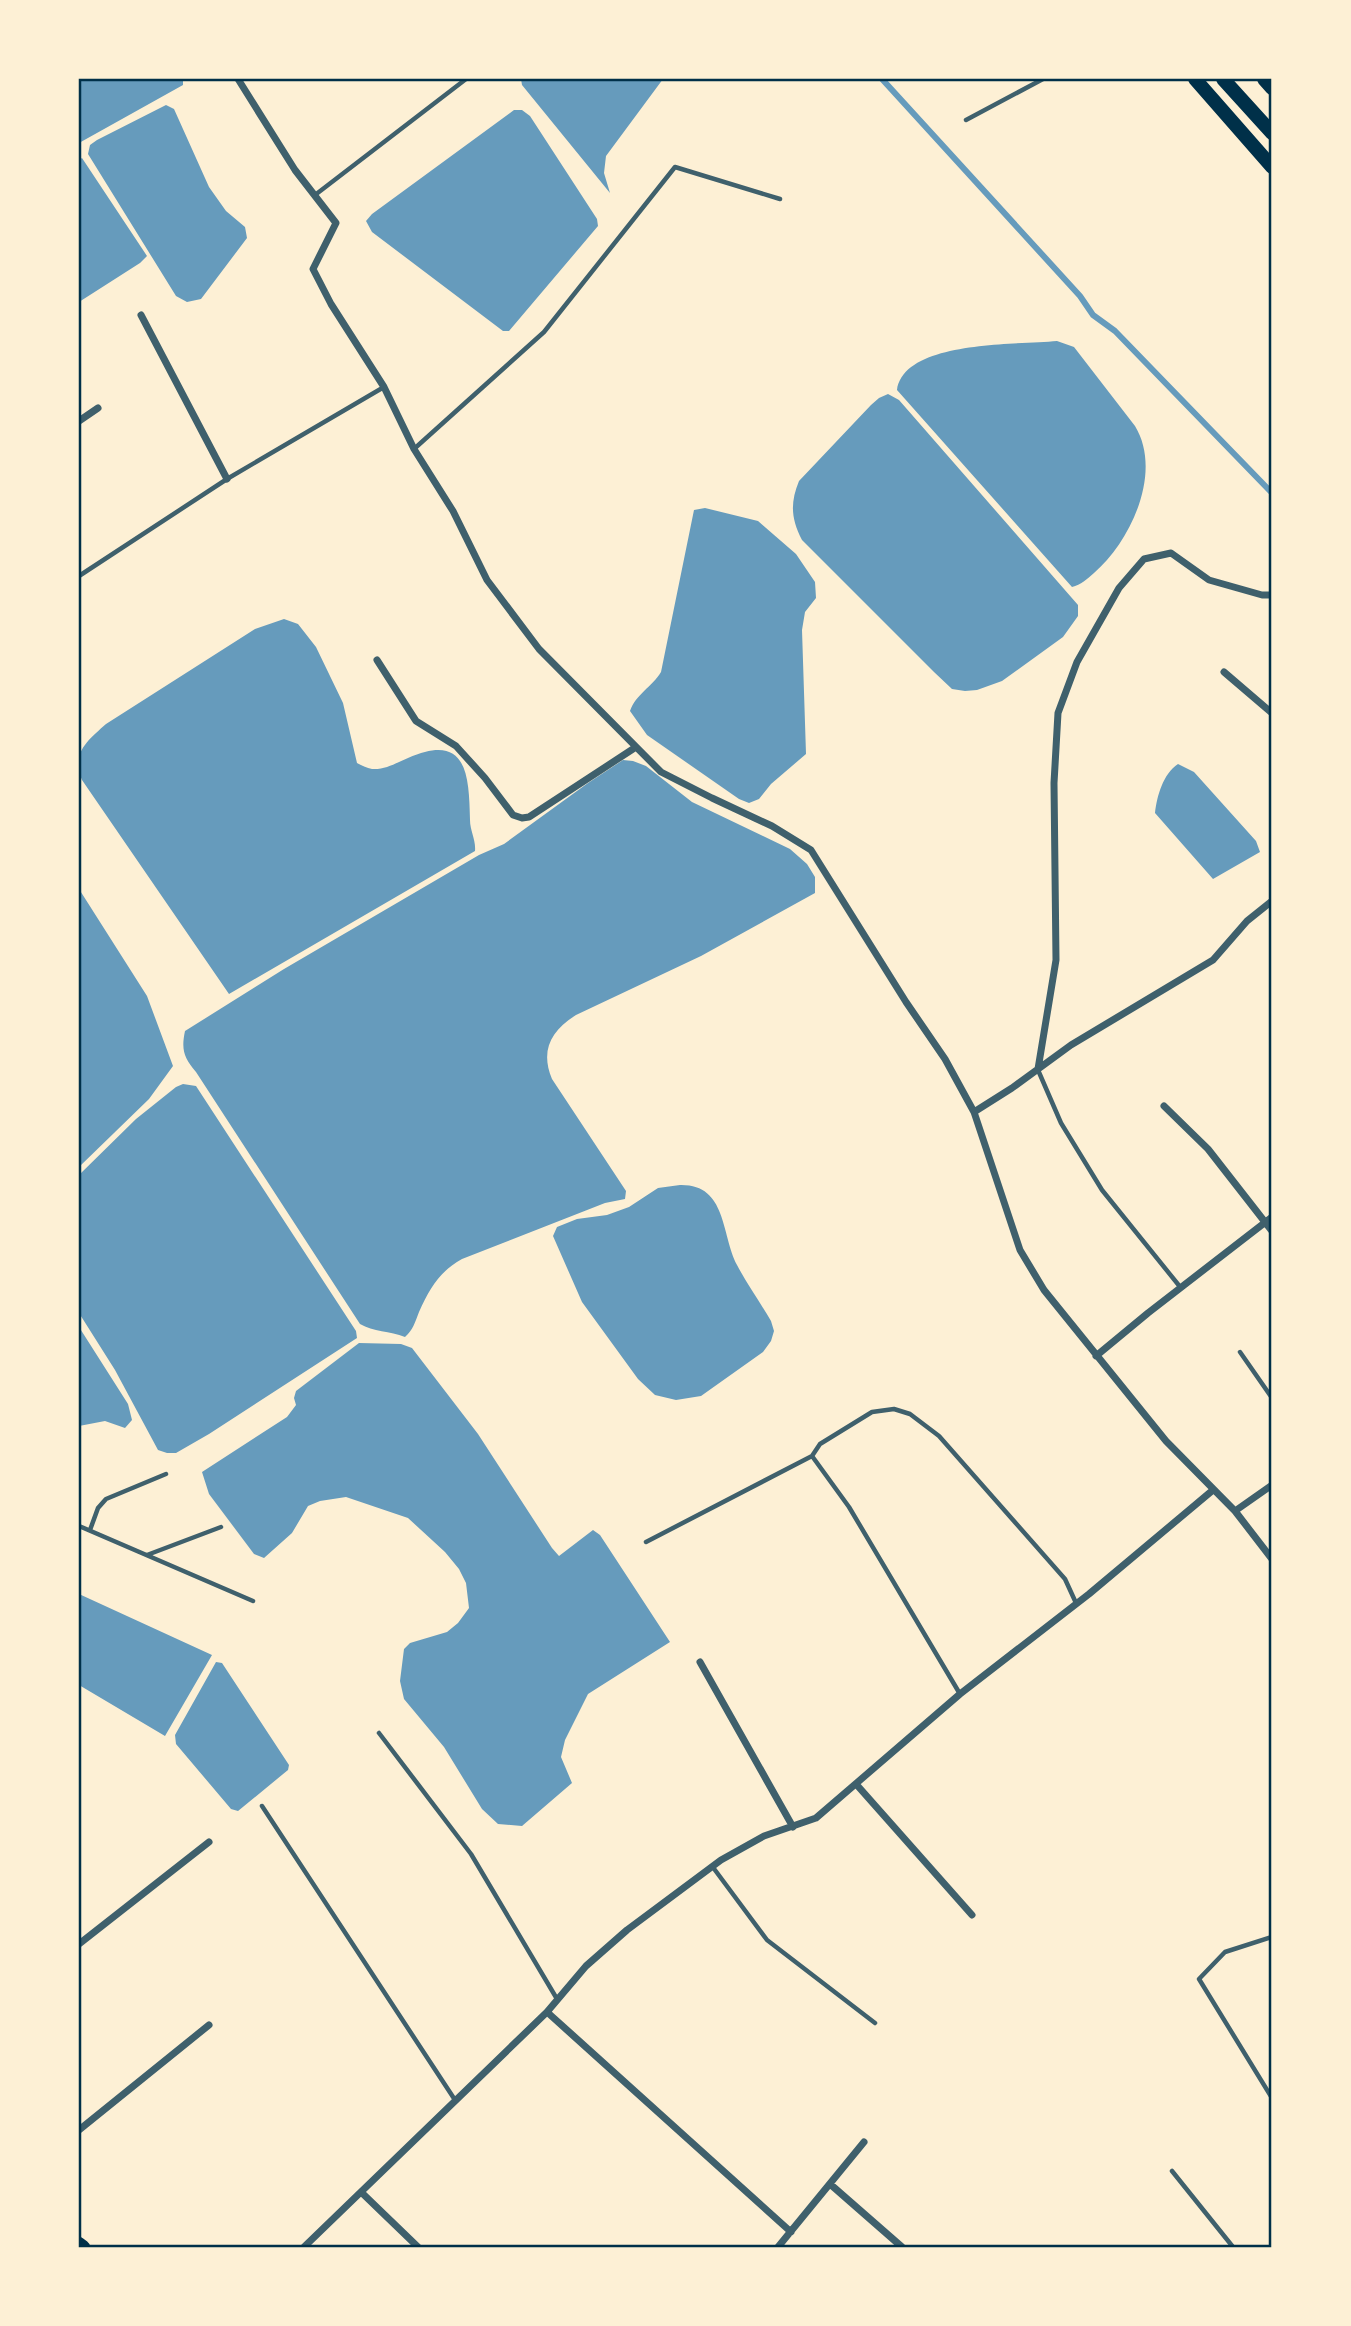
<svg xmlns="http://www.w3.org/2000/svg" width="1351" height="2326" font-family="'DM Sans',sans-serif">
<style>
.water{fill:#669bbc}
.lines{fill:none;stroke-linecap:round;stroke-linejoin:round}
.stream{stroke:#669bbc;stroke-width:6}
.service{stroke:#3f606c;stroke-width:4.5}
.minor{stroke:#3f606c;stroke-width:7}
.secondary{stroke:#003049;stroke-width:14}
.primary{stroke:#003049;stroke-width:14}
.neatline{fill:none;stroke:#003049;stroke-width:2.5}
</style>
<rect width="100%" height="100%" fill="#fdf0d5"/>
<!-- water -->
<path class="water" d="M79,79H183V85L79,143Z
M521,79H663L606,156L604,173L610,193L522,85Z
M166,105L174,109L209,187L226,211L245,227L247,238L201,299L187,302L176,296L88,154L90,145L97,140Z
M514,110H522L530,116L597,219L598,226L509,331H503L372,232L366,221L372,214Z
M82,158L147,256L140,263L79,302V160Z
M1057,341L1074,347L1135,426C1163,472 1131,541 1094,573C1087,579 1081,585 1072,587L897,390C904,340 1017,345 1057,341Z
M888,394L899,400L1078,605V616L1063,637L1002,681L977,690L965,691L952,689L934,672L802,540C791,519 790,503 799,481L871,405L879,398Z
M705,508L758,521L796,554L815,582L816,598L805,612L802,630L806,754L771,784L759,799L749,803L739,799L647,735L630,711C636,694 652,687 661,672L694,510Z
M284,619L298,624L316,647L343,703L357,763C361,765 367,768 372,769C385,770 396,763 408,758C467,732 469,774 470,820C470,831 476,840 475,851L229,994L82,780C70,754 88,740 106,724L255,629Z
M623,760L633,761L646,766L692,802L790,849L807,864L815,877V893L701,956L576,1015C551,1031 540,1050 552,1079L626,1191L625,1199L605,1203L462,1259C439,1272 430,1288 419,1312C415,1322 413,1330 405,1337C390,1331 373,1332 360,1324L196,1072C184,1058 181,1050 185,1031L284,969L479,855L504,844L588,783Z
M1178,764L1194,772L1256,841L1260,852L1213,879L1155,813C1157,796 1163,774 1178,764Z
M79,889L147,996L173,1066L149,1099L79,1167Z
M183,1084L196,1086L356,1331L357,1338L209,1434L176,1453H167L158,1450L115,1370L79,1313V1175L136,1119L176,1087Z
M680,1185C727,1184 721,1234 737,1265C747,1284 760,1302 771,1321L774,1331L771,1341L763,1352L701,1396L676,1400L655,1395L638,1379L582,1302L553,1236L557,1227L577,1219L607,1215L629,1207L658,1188Z
M79,1327L128,1404L132,1420L125,1428L105,1421L79,1426Z
M359,1343L401,1344L412,1348L478,1434L552,1548L559,1556L593,1530L600,1535L670,1642L588,1694L565,1740L561,1757L572,1783L522,1826L498,1824L482,1809L444,1747L404,1699L400,1681L404,1649L410,1643L447,1632L458,1623L469,1608L466,1583L459,1569L445,1552L408,1518L346,1497L320,1501L308,1506L292,1533L264,1558L254,1554L209,1494L202,1472L287,1417L296,1405L294,1398L296,1391Z
M79,1594L212,1655L165,1736L79,1685Z
M216,1662L222,1663L289,1765L288,1770L238,1811L231,1809L176,1744L175,1735Z"/>
<g class="lines">
<!-- stream -->
<path class="stream" d="M882,79L1080,296L1093,315L1115,331L1272,493"/>
<!-- service -->
<path class="service" d="M966,120L1043,79
M315,195L466,79
M414,449L544,332L675,167L780,199
M79,576L227,479L384,387
M1038,1070L1061,1123L1102,1190L1181,1288
M1240,1352L1272,1398
M812,1456L849,1507L960,1694
M79,1526L253,1601
M90,1530L98,1508L106,1499L166,1474
M646,1542L812,1456L820,1444L872,1412L894,1409L910,1414L939,1436L1065,1579L1076,1603
M147,1555L221,1527
M379,1733L471,1854L557,1999
M262,1806L455,2100
M712,1866L767,1940L875,2023
M1272,1937L1225,1952L1199,1979L1272,2098
M1172,2171L1233,2247"/>
<!-- minor -->
<path class="minor" d="M238,79L295,170L336,223L313,269L331,304L384,387L414,449L453,511L487,580L539,649L661,772L712,798L772,826L811,850L906,1002L945,1059L974,1112L1020,1250L1044,1290L1166,1441L1235,1511L1272,1559
M141,315L227,479
M79,421L98,408
M377,660L416,721L456,746L485,778L513,815L522,818L529,817L636,747
M1224,672L1272,713
M1038,1069L1056,960L1054,783L1058,713L1077,662L1119,588L1144,559L1171,553L1209,580L1262,595H1272
M1164,1106L1208,1149L1272,1231
M974,1112L1012,1088L1071,1045L1213,960L1247,921L1272,901
M1096,1356L1148,1313L1272,1217
M1235,1511L1272,1485
M700,1662L793,1827
M856,1784L972,1915
M79,1944L209,1842
M547,2012L791,2232
M79,2130L209,2025
M830,2184L902,2247
M361,2192L418,2247
M304,2247L547,2012L586,1966L627,1930L721,1860L764,1836L816,1818L960,1694L1089,1594L1213,1490
M778,2247L864,2142"/>
<!-- secondary -->
<path class="secondary" d="M79,2244L83,2247"/>
<!-- primary -->
<path class="primary" d="M1195,79L1272,167
M1223,79L1272,133
M1264,79L1272,88"/>
</g>
<!-- border -->
<rect width="1351" height="2326" fill="none" stroke="#fdf0d5" stroke-width="161"/>
<rect x="80" y="80" width="1190" height="2166" class="neatline"/>
</svg>
